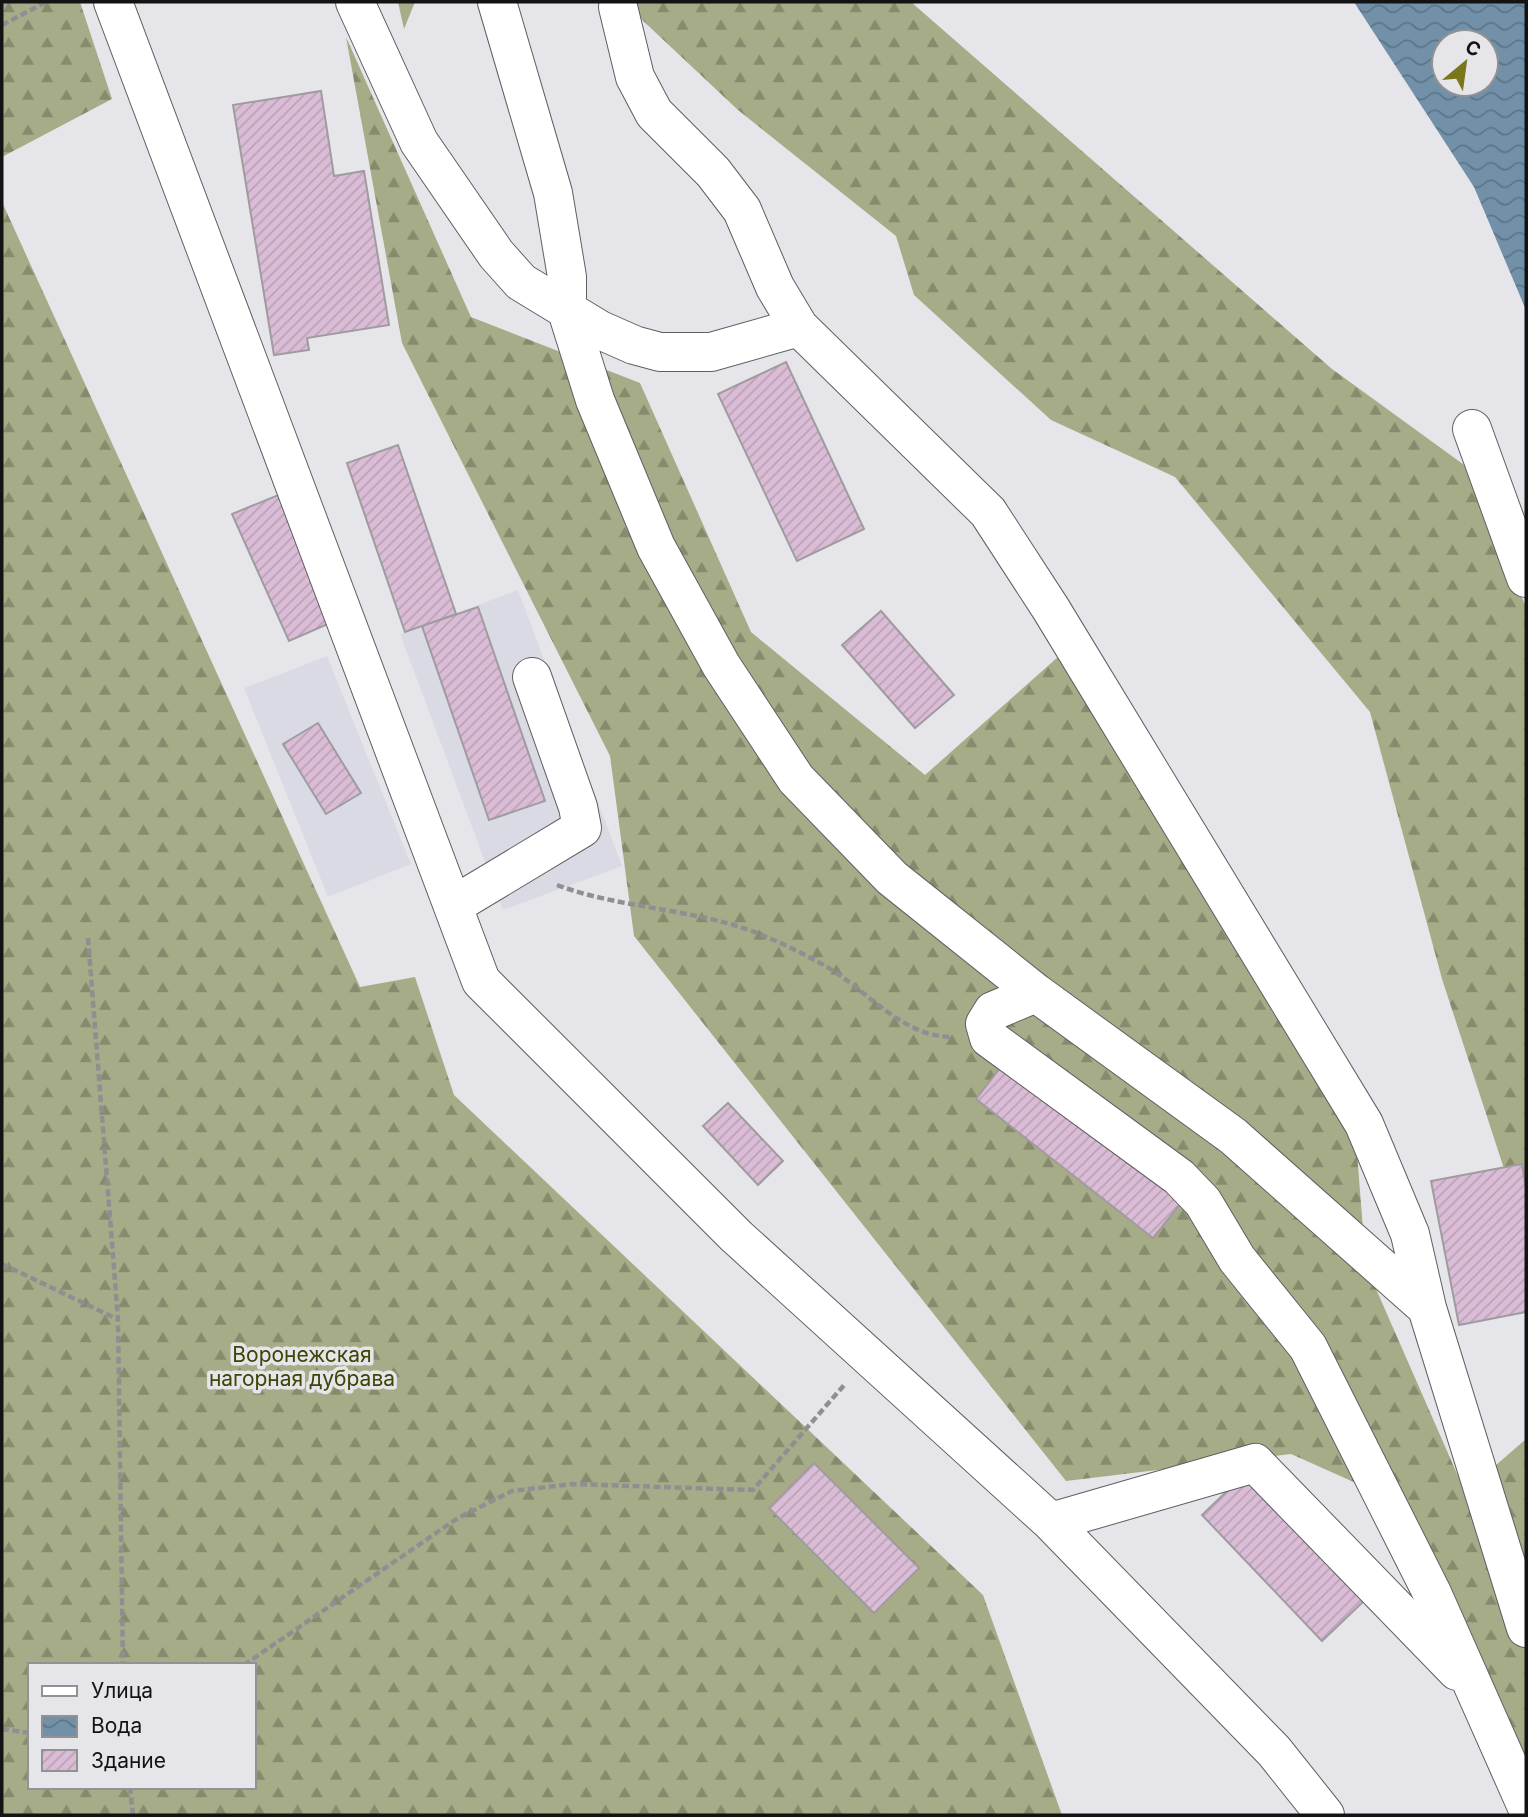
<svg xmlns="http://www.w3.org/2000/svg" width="1528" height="1817" font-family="Inter,sans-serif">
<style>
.built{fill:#dadae5}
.forest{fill:url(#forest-firs);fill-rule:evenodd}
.water{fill:url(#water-waves);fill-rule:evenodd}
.building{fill:url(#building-hatch);stroke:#9f9c9f;stroke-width:2}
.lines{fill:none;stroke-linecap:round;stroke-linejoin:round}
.minor-casing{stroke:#5f5f62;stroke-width:40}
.path{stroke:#8f8f91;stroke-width:4.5;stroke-dasharray:7 3.5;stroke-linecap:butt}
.minor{stroke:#fff;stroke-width:38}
.labels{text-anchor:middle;stroke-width:7;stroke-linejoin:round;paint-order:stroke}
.park-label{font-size:21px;fill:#404405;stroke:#e6e6ea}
</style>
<defs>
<pattern id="forest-firs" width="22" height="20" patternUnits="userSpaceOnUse" patternTransform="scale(1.75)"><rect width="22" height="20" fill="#a7ac88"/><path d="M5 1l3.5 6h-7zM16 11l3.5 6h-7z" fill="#878b6e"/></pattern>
<pattern id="water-waves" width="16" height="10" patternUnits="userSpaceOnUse" patternTransform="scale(1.75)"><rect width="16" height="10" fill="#7291a8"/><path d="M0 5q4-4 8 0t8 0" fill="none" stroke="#5c7588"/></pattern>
<pattern id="building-hatch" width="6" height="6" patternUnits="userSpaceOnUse" patternTransform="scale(1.75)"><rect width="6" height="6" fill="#dbbcd6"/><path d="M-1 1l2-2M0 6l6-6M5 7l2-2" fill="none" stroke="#bba1b7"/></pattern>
</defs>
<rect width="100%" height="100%" fill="#e6e6ea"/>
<!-- built -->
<path class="built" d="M518,590L622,866L503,910L400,634Z
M327,656L411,864L328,897L244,688Z"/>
<!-- forest -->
<path class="forest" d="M2,2H80L112,99L2,157Z
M398,2H415L404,29Z
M623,2H911L1332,369L1467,467L1526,607V1236L1442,979L1370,712L1175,477L1051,420L914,295L896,236L738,110Z
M346,37L471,317L640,383L751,632L925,775L1059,656L1356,1141L1366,1266L1465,1492L1526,1439V1810L1405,1505L1291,1454L1066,1481L634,936L610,756L402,343Z
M2,202L360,987L415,977L454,1095L983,1595L1062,1815H2ZM30,1665H254V1787H30Z"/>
<!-- water -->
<path class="water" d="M1354,2H1526V310L1474,187ZM1444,42H1486V84H1444Z"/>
<!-- building -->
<path class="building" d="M321,91L334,176L364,171L389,325L307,338L309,350L274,355L233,105Z
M786,362L864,529L797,561L718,394Z
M398,445L456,614L405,632L347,463Z
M281,494L337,620L289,641L232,514Z
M478,607L545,801L489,820L422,626Z
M881,611L954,695L915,728L842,645Z
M318,723L361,793L326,814L283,744Z
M1004,1063L1182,1202L1153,1238L976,1099Z
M728,1103L783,1161L758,1185L703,1126Z
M1522,1164L1526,1188V1312L1459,1325L1431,1181Z
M814,1463L919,1568L874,1613L769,1508Z
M1246,1473L1366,1599L1322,1641L1202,1515Z"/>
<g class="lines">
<defs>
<path id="minor" d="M113,2L481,981L736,1236L1051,1522L1274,1751L1325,1815
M355,2L419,142L496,254L521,282L600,330L634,345L660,352H711L799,327
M497,2L553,193L567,277V311L595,400L656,547L721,665L796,779L892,878L1036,993L1233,1136L1427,1308
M618,7L635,77L654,113L713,172L742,210L775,287L799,327L988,512L1051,609L1364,1124L1410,1234L1427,1308L1526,1628
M1472,429L1526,578
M454,905L582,828L578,807L532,677
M1036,993L993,1011L985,1024L989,1038L1179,1177L1203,1202L1237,1259L1308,1347L1432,1593L1526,1805
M1051,1522L1255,1463L1457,1671"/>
</defs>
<!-- minor casing -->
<use href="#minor" class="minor-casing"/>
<!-- path -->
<path class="path" d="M2,25L46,2
M557,885C616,907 680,908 740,927C766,935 803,953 827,967C867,990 901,1036 951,1037
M88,938L118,1319L123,1665
M2,1264L117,1319
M244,1665L458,1518L512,1491L572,1484L753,1490L845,1384
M2,1729L30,1733
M130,1787L133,1815"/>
<!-- minor -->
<use href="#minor" class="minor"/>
</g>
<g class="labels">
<!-- park labels -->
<g class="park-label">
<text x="302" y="1362">Воронежская<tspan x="302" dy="24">нагорная дубрава</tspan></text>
</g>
</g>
<!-- border -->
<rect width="1528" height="1817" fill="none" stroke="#131314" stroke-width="7"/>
<!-- legend -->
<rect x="28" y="1663" width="228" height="126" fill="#e6e6ea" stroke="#929294" stroke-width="2"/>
<rect x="42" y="1686" width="35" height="10" fill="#ffffff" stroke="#929294" stroke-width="2"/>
<text x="91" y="1698" font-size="21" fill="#131314">Улица</text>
<rect x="42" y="1716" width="35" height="21" fill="url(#water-waves)" stroke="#929294" stroke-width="2"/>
<text x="91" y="1733" font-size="21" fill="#131314">Вода</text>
<rect x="42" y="1750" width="35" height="21" fill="url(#building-hatch)" stroke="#929294" stroke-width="2"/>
<text x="91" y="1768" font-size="21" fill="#131314">Здание</text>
<!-- north arrow -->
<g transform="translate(1465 63) rotate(29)"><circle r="33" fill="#e6e6ea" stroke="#929294" stroke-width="2"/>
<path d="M0-5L12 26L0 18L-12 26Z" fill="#79761c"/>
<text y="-10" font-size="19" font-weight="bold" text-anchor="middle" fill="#131314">С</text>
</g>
</svg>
